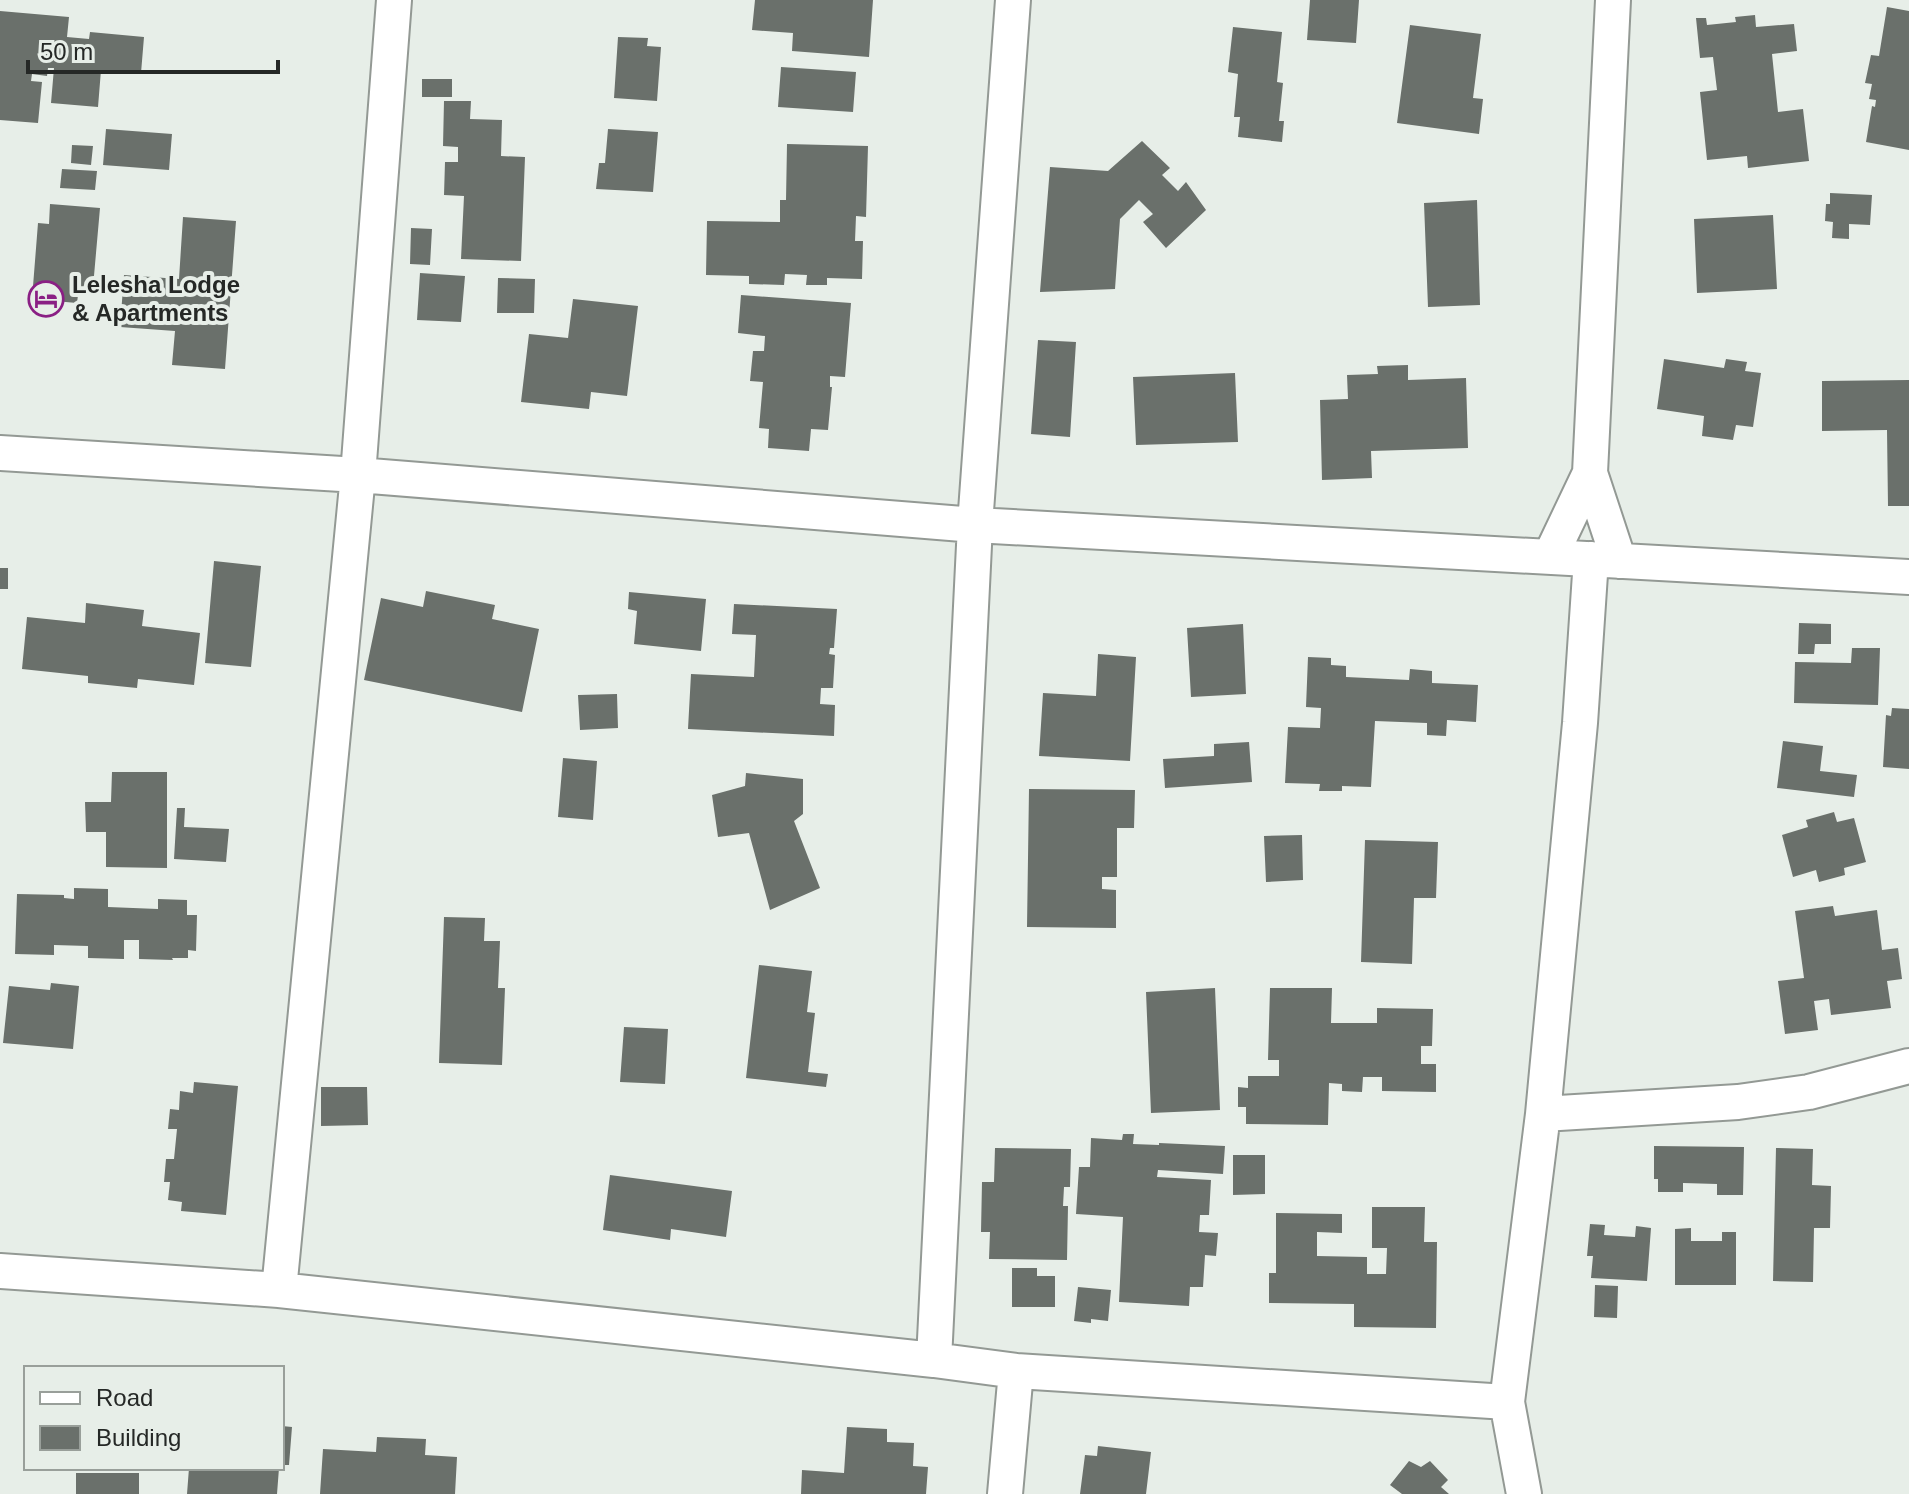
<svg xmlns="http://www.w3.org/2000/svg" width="1909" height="1494" font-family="Helvetica,sans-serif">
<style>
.building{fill:#6a706b}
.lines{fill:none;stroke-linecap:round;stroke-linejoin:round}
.street-casing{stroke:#939994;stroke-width:38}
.street{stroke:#fff;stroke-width:34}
.labels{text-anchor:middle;stroke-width:8;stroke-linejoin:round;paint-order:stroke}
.poi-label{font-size:24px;font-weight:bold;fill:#252826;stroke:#e7eee8;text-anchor:start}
</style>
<rect width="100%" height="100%" fill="#e7eee8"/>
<!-- building -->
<path class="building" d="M755,0H873L869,57L792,51L793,33L752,30Z
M1310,0H1359L1356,43L1307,40Z
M1887,7L1909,11V150L1866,142L1872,106L1875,107L1876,100L1869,99L1872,84L1865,83L1871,55L1879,56Z
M0,11L69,17L67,37L89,39L90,32L144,37L141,73L101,70L98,107L51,103L54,68H48L47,76L32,74L31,81L42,82L38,123L0,120Z
M1755,15L1756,27L1794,24L1797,51L1772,54L1778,112L1803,109L1809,161L1748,168L1747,156L1707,160L1700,92L1717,90L1713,57L1700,58L1696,18H1706L1707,25L1736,22L1735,17Z
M1410,25L1481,34L1473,98L1483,99L1479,134L1397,123Z
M1233,27L1282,32L1277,82L1283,83L1279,121H1284L1282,142L1238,137L1240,117H1234L1238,74L1228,72Z
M618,37L648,38L647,46L661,47L657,101L614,98Z
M781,67L856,72L853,112L778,107Z
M422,79H452V97H422Z
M444,101H471L470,119L502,120L501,156L525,157L521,261L461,259L464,196L444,195L445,162H458V147L443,146Z
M106,129L172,134L169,170L103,165Z
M608,129L658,132L653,192L596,189L599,163H605Z
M1142,141L1170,168L1162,175L1178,191L1186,182L1206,210L1166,248L1143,222L1153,214L1139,200L1120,219L1115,289L1040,292L1050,167L1108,171Z
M787,144L868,146L866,217L856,216L855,241H863L862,279L827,278V285H806L807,275L785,274L784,285L749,284V276L706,275L707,221L780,222V200H786Z
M72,145L93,146L91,165L71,163Z
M62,169L97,171L95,190L60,188Z
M1830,193L1872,195L1870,225L1849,224V239L1832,238L1833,222L1825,221L1826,204H1830Z
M1477,200L1480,305L1428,307L1424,203Z
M50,204L100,208L93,287H79L77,303L32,299L38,223L49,224Z
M1773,215L1777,289L1697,293L1694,219Z
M183,217L236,221L225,369L172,365L175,331L120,327L124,275L179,279Z
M411,228L432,229L430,265L410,264Z
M420,273L465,276L461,322L417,320Z
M498,278L535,279L534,313H497Z
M741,295L851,303L845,377L830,376V387H832L828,430L811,429L809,451L768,448L769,429L759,428L763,382L750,381L753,351H764L765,336L738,333Z
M573,299L638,306L627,396L591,392L589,409L521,402L529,334L568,338Z
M1038,340L1076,342L1070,437L1031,434Z
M1664,359L1724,368L1726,359L1747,362L1745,371L1761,373L1753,427L1736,425L1733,440L1702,436L1704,416L1657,409Z
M1408,365V380L1466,378L1468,448L1371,451L1372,478L1322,480L1320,400L1348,399L1347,375L1378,374L1377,366Z
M1235,373L1238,442L1136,445L1133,377Z
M1909,380V506H1888L1887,430L1822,431V381Z
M214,561L261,566L251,667L205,663Z
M0,568H8V589H0Z
M426,591L495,605L492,619L539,629L522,712L364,680L381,598L423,607Z
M629,592L706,599L701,651L634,644L637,611L628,609Z
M86,603L144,610L142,626L200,633L194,685L138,679L137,688L88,683V676L22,669L27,617L85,623Z
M734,604L837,609L834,648H830L829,654L835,655L833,688H821L820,704L835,705L834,736L688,729L691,674L754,677L756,635L732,634Z
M1799,623L1831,624V644H1815L1814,654H1798Z
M1243,624L1246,694L1191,697L1187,628Z
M1852,648H1880L1878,705L1794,703L1795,662L1851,663Z
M1098,654L1136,657L1130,761L1039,756L1043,693L1096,696Z
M1308,657L1331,658V665L1346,666V677L1409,680L1410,669L1432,671V683L1478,685L1476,722L1447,720L1446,736L1427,735V723L1375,721L1371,787L1342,786V791H1319L1320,784L1285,783L1288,727L1320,728L1321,708L1306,707Z
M617,694L618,728L580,730L578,695Z
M1892,708L1909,709V769L1883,767L1886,715L1891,716Z
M1783,741L1823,746L1820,771L1857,775L1854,797L1777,788Z
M1249,742L1252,782L1165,788L1163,759L1214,756V744Z
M563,758L597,761L593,820L558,817Z
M112,772H167V868L106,867V832H86L85,802H111Z
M746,773L803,779V814L794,821L820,888L770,910L749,833L718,837L712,795L745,786Z
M1029,789L1135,790L1134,828H1117V877H1102V889L1116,890V928L1027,927Z
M177,808H185L184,827L229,829L226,862L174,859Z
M1834,812L1837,822L1854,818L1866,862L1844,868L1845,875L1819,882L1816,870L1793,877L1782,835L1808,827L1806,820Z
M1302,835L1303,880L1266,882L1264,836Z
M1365,840L1438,842L1436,898H1414L1412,964L1361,962Z
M74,888L108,889V907L158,909V899L187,900V915H197L196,951L188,950V958H172L173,960L139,959V940H124V959L88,958V946L54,945V955L15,954L17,894L64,895V898L74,899Z
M1833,906L1835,916L1877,910L1882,950L1898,948L1902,979L1887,981L1891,1008L1831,1015L1829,999L1814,1001L1818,1030L1785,1034L1778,981L1804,978L1795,911Z
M444,917L485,918L484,941H500L498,988H505L502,1065L439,1063Z
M759,965L812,971L807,1012L815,1013L808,1072L828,1074L826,1087L746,1078Z
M51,983L79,986L73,1049L3,1043L9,986L50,990Z
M1215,988L1220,1110L1151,1113L1146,992Z
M1270,988H1332L1331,1023H1377V1008L1433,1009L1432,1046H1421V1064H1436V1092L1382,1091V1077H1363L1362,1092L1342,1091V1084L1329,1083L1328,1125L1246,1124V1107H1238V1087L1248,1088V1076H1279V1060H1268Z
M624,1027L668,1029L665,1084L620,1082Z
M194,1082L238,1086L226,1215L181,1211L182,1202L168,1200L170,1182H164L166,1159H174L177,1129H168L170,1109L179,1110L180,1091L193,1093Z
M321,1087H367L368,1125L321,1126Z
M1123,1134H1134L1133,1144L1159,1145V1143L1225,1146L1223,1174L1158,1170L1157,1177L1211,1180L1209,1215H1200L1199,1232L1218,1233L1216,1256L1205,1255L1203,1287H1190L1189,1306L1119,1302L1123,1217L1076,1214L1079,1167H1090L1091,1138L1122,1140Z
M1654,1146L1744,1147L1743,1195H1717V1184L1683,1183V1192H1658V1179H1654Z
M995,1148L1071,1149L1070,1187H1064L1063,1206H1068L1067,1260L989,1259L990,1232H981L982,1182H994Z
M1776,1148L1813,1149L1812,1185L1831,1186L1830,1228H1814L1813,1282L1773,1281Z
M1233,1155H1265V1194L1233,1195Z
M610,1175L732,1191L726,1237L671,1229L670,1240L603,1230Z
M1372,1207H1425L1424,1242H1437L1436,1328L1354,1327V1304L1269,1303V1273H1276V1213L1342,1214V1233L1317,1232V1256L1367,1257V1274H1386L1387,1248H1372Z
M1590,1224L1605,1225L1604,1235L1635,1237L1636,1226L1651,1228L1647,1281L1591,1278L1593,1256H1587Z
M1691,1228V1241H1722V1232H1736V1285H1675V1229Z
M1012,1268H1037V1276H1055V1307H1012Z
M1595,1285L1618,1286L1617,1318L1594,1317Z
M1078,1287L1111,1290L1108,1321L1091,1319V1323L1074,1321Z
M282,1426L292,1427L289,1465H282Z
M847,1427L887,1429V1442L914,1443L913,1466L928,1467L926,1494H801L802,1470L844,1473Z
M377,1437L426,1439L425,1455L457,1457L455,1494H320L323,1449L376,1452Z
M1098,1446L1151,1452L1146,1494H1080L1085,1455L1097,1456Z
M1409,1461L1421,1467L1430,1461L1448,1480L1441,1487L1449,1494H1402L1390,1485Z
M189,1468H279L277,1494H187Z
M76,1473H139V1494H76Z"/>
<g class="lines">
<defs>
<path id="street" d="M1613,0L1590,473L1619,561
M0,453L358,475L975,525L1909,577
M1550,557L1590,473
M1543,1114L1738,1102L1809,1092L1909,1066
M0,1271L279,1290L934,1360L1016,1371L1507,1402
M279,1290L358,475L394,0
M934,1360L975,525L1013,0
M1005,1494L1016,1371
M1524,1494L1507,1402L1543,1114L1580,723L1591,559"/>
</defs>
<!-- street casing -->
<use href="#street" class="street-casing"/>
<!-- street -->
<use href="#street" class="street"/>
</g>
<!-- icons -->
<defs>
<symbol id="hotel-ring" viewBox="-11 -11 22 22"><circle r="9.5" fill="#e7eee8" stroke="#8a1f84" stroke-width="1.5"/><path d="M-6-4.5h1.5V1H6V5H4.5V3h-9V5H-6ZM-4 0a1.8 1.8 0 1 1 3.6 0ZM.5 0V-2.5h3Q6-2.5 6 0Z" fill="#8a1f84"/></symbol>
</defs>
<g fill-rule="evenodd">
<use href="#hotel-ring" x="26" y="279" width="40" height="40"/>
</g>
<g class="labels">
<!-- poi labels -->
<g class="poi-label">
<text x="72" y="293">Lelesha Lodge<tspan x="72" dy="28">&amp; Apartments</tspan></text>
</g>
</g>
<!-- legend -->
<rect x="24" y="1366" width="260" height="104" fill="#e7eee8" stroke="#999f9a" stroke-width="2"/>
<rect x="40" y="1392" width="40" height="12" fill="#ffffff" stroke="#999f9a" stroke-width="2"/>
<text x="96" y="1406" font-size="24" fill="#252826">Road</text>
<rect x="40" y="1426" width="40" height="24" fill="#6a706b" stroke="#999f9a" stroke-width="2"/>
<text x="96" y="1446" font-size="24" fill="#252826">Building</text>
<!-- scale -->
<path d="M28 60v12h250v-12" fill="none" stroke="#252826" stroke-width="4"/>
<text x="40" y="60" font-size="24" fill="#252826" stroke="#e7eee8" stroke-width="6" paint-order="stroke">50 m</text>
</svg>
